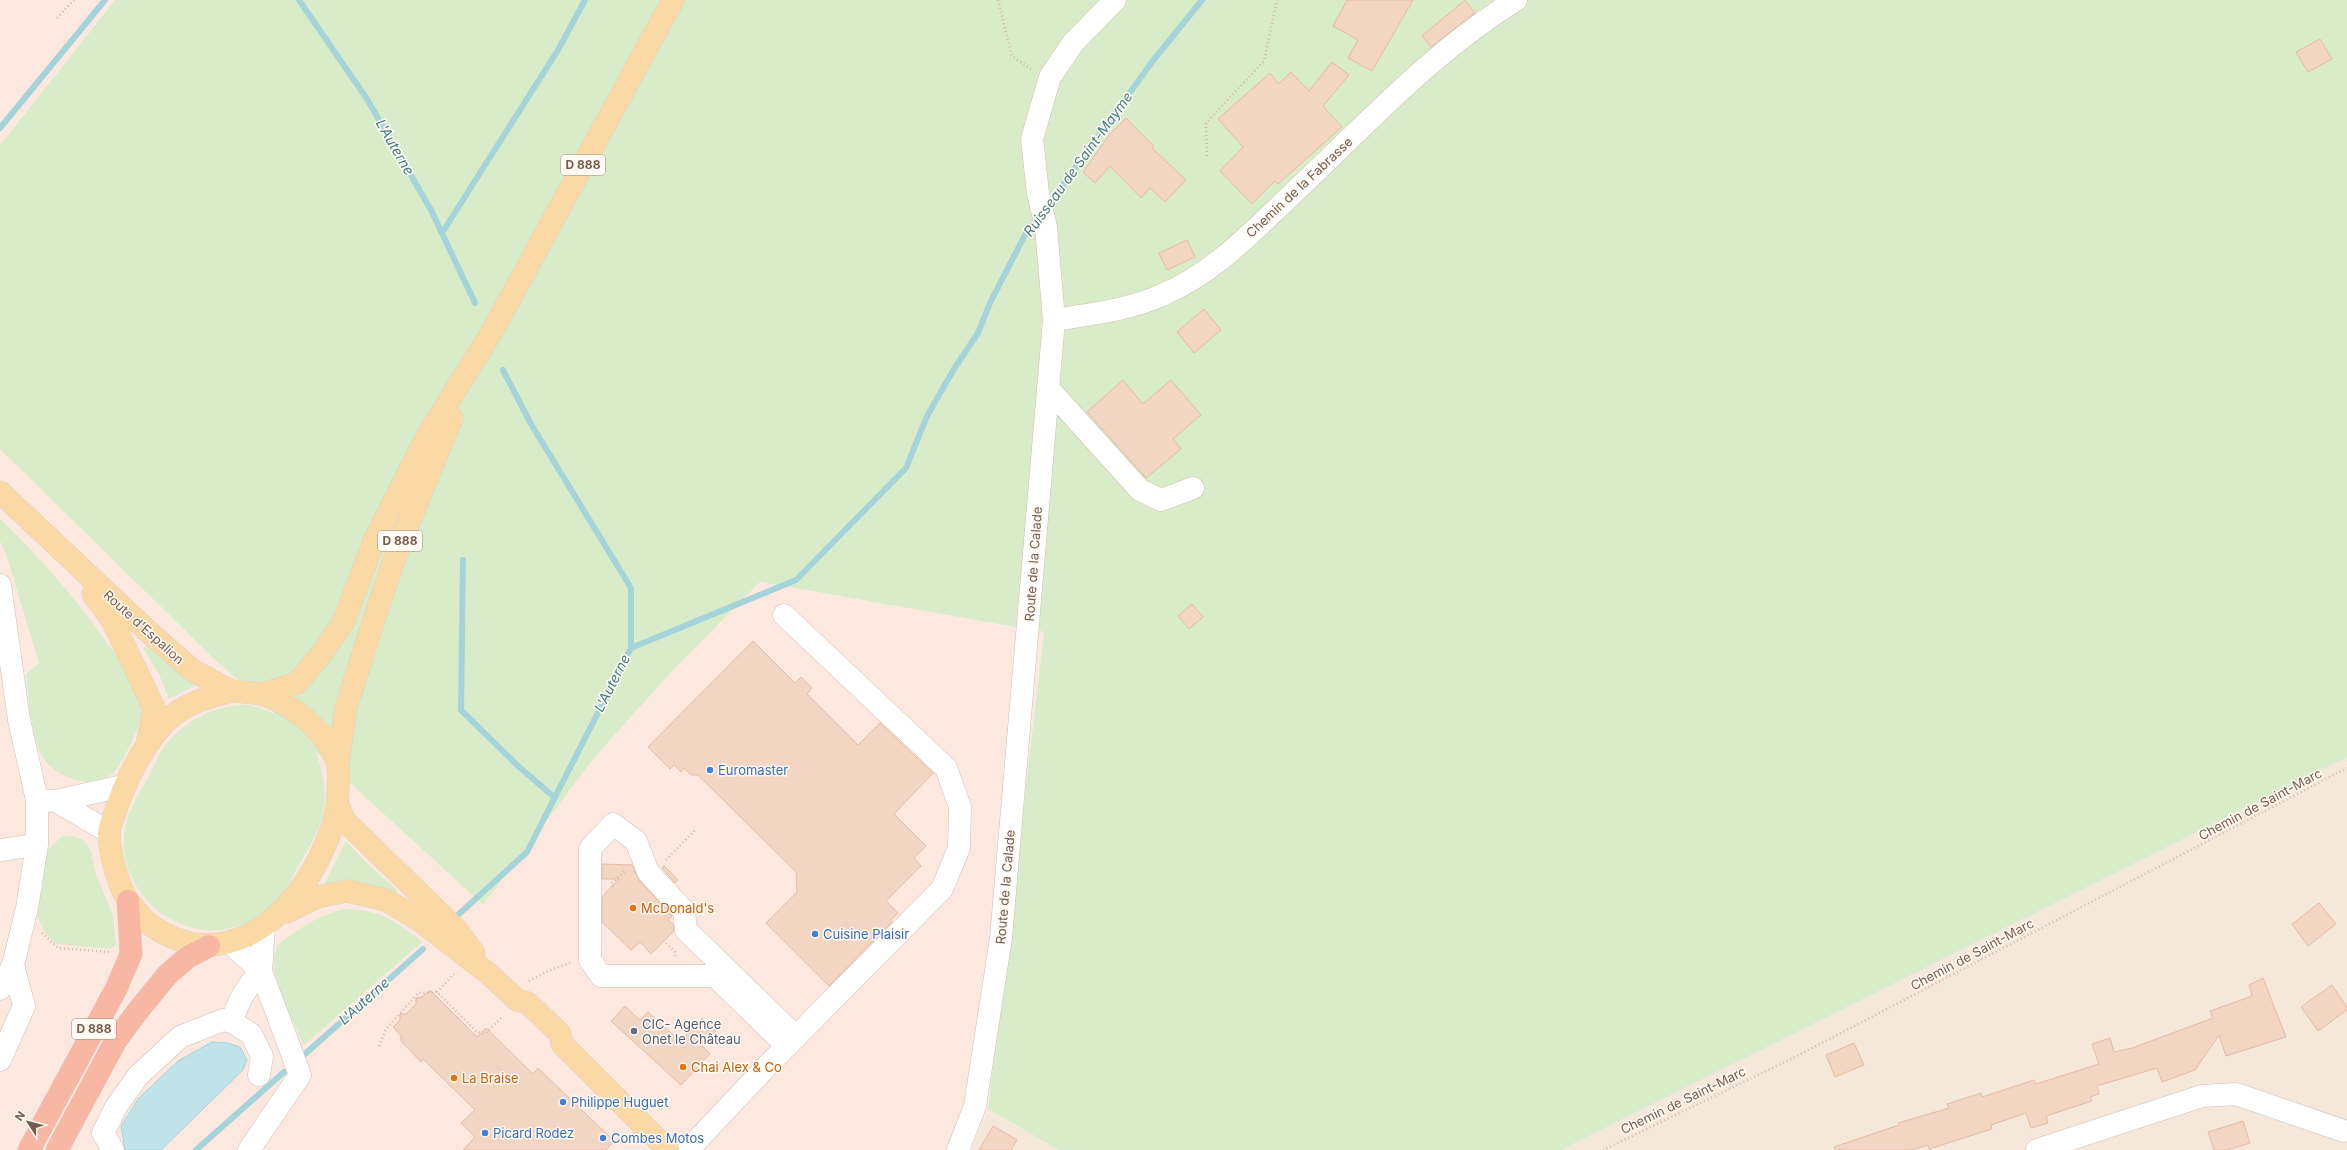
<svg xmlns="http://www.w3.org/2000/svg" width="2347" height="1150" font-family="Inter,sans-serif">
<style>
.residential{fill:#f5e8da}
.commercial{fill:#fde8e0}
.green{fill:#d8ecc9}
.water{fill:#bfe3e8;stroke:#a5d3da}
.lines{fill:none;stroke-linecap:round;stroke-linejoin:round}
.stream{stroke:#a5d3da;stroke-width:6}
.building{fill:#f3d5c3;stroke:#e6bba3}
.minor-casing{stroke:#d1beb0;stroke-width:23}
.major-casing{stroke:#dad1cd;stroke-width:23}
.highway-casing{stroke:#dad1cd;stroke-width:23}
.path{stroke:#d9b8a5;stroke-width:2.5;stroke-dasharray:1 3;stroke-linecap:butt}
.minor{stroke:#fff;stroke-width:22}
.major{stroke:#fbd9a5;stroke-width:22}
.highway{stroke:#f7b7a3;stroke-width:22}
.shop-dot{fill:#3f7fe0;stroke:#fffaf3;stroke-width:1.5}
.food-dot{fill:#e8710a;stroke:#fffaf3;stroke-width:1.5}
.service-dot{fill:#5c6f8a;stroke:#fffaf3;stroke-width:1.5}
.labels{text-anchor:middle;stroke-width:3;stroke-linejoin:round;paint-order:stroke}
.shield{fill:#fffaf3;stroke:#a28b7f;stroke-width:1}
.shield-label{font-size:12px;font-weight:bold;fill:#7a5c4d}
.street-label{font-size:13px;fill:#7a5c4d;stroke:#fffaf3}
.shop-label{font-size:13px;fill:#366cbe;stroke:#fffaf3;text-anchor:start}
.food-label{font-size:13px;fill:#c56008;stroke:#fffaf3;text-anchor:start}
.service-label{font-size:13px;fill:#4e5e75;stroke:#fffaf3;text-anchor:start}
.water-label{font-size:14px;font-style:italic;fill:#437c86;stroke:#fffaf3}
</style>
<rect width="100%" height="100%" fill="#fdf6ec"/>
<!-- residential -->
<path class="residential" d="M2347,757V1150H1561L2344,758Z
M988,1109L1059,1150H970Z"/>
<!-- commercial -->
<path class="commercial" d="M0,0H115L0,145Z
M0,449L213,658L483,905L594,758L674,669L760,582L1044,632L988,1109L970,1150H0Z"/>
<!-- green -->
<path class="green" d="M115,0H2347V757L1561,1150H1059L988,1109L1044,632L760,582L674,669L594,758L483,905L316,752C322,770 327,789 324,809C322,830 301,860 291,880C276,908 252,926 220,930C168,935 118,887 124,833C127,812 137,796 148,778C154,766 161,748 170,739C190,719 218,704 246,705C256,705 266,711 275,714L213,658L0,449V145Z
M0,519C41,559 78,600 110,647C122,665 137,685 141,706C143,717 135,735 131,744C125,754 119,770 109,776C90,789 60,778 46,762C30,742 29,700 26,674L39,663L6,554L0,541Z
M148,646L171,667L197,682L196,685L169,699L159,674L143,648Z
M62,836H74L85,841L91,851L96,875L113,915L116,945L110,949L58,944L48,937L36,915L43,884L45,853Z
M346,841L367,863L397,890L396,893L368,885H324Z
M344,909C380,910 394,919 422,942L304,1045C294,1023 261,966 279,944C283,940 290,936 294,933C310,921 325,914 344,909Z"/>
<!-- water -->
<path class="water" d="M212,1042L228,1043L240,1047L247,1060L243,1070L161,1150H125L121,1126L139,1098L178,1061Z"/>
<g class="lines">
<!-- stream -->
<path class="stream" d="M299,0L367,99L431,210L475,303
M0,128L105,0
M1047,207L1152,62L1202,0
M442,233L558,50L585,0
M463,560L461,710L518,766L554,797
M631,648L796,580L906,468L927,416L954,369L978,333L990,303L1027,231L1038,217
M459,914L527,852L631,648V588L531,424L503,370
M305,1054L423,949
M196,1150L284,1072"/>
</g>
<!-- building -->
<path class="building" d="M1347,0H1413L1372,71L1348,58L1358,40L1333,26Z
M1465,0L1475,13L1431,47L1422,36Z
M2320,39L2332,59L2308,72L2296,52Z
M1332,62L1349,75L1323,106L1342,127L1278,184L1275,181L1252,204L1220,171L1243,147L1218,119L1270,73L1279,84L1291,72L1309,91Z
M1126,118L1154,146L1152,148L1186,180L1165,202L1150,188L1141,198L1110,166L1095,183L1083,172L1110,134Z
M1187,240L1195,257L1167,270L1159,253Z
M1204,309L1221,330L1194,353L1177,332Z
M1123,380L1143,404L1171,380L1201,415L1173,439L1181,449L1146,478L1087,412Z
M1192,604L1203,617L1189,629L1178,616Z
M753,641L795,683L801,677L812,688L807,694L858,745L880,723L933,773L894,814L926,846L914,858L921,866L886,901L898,913L891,920L892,922L829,986L766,923L797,892L796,872L698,775H691L684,768L681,772L674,765L670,769L648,747Z
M602,864L632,865L639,880L672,916L668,920L673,924L674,931L651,954L640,942L631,950L602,922V897L619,879H602Z
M664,866L678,880L675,883L662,868Z
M2319,903L2336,924L2308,946L2292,924Z
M2263,978L2286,1037L2226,1056L2219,1035L2195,1070L2162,1082L2157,1068L2097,1086L2099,1094L2090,1097L2092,1101L2046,1116L2048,1123L2031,1128L2026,1113L1991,1125L1992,1129L1929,1149L1928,1145L1911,1150H1835L1834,1147L1899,1125L1898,1123L1949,1108L1947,1104L1981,1093L1982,1097L2034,1080L2036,1084L2099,1064L2092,1044L2110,1038L2114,1052L2132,1048L2213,1018L2210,1011L2252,996L2249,985Z
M2332,985L2347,1007V1010L2318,1031L2301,1007Z
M430,990L477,1037L486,1028L533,1074L538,1068L614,1141L606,1150H463L475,1137L461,1123L475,1110L423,1059L421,1062L401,1041V1036L393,1027L400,1020V1014H406L416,1004V998L422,997Z
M625,1006L640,1020L648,1012L680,1041L702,1018L716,1031L702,1046L710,1054L681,1085L611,1021Z
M1854,1043L1864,1065L1835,1077L1826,1055Z
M2243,1121L2250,1143L2227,1150H2214L2208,1132Z
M993,1126L1017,1140L1011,1150H979Z"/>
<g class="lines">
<defs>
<path id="minor" d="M1054,320C1090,314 1129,310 1162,295C1212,274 1248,236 1286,200C1360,131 1429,54 1516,0
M1048,388L1140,490L1161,500L1193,488
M0,585L19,720L37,800L56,801
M109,832L56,801L123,786
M0,850L37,845
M229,942L261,971
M0,989L13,965
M232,1022C237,1002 247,986 261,971
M787,1046L715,976H601L590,960V849L613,824L636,841L648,872L684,911L686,930L796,1037
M0,1060L24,1006L13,965L27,908L37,845V800
M113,1150L103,1133L116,1107L138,1076L180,1037L223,1020L232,1022L251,1034L262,1056L259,1075
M249,1150L300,1075L261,971L264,926
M688,1150L767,1066L942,889L959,848L960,807L946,768L784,615
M958,1150L975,1106L1001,938L1054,320L1046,227L1038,193L1032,139L1050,77L1073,43L1115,0
M2037,1150L2202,1096L2236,1094L2344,1131"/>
<path id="major" d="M0,492L152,635L192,670L231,691
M93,594L112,620L154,708L147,745
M231,691C241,692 254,692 264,695C294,705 326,732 337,762C340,770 338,783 338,792C338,817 329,838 318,860C286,924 221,973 152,926C145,922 139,914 134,908C119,893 110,855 109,834C109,828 112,821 114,816C124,783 145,739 172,716C189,702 211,697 231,691Z
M263,694L297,683L320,656L343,623L374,541L427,436L493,330L673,0
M338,763L346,708L376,613L398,549L452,418
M338,805L344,820L457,930L474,953
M287,912L317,897L347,891L386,900L418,919L490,975L517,1000L528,1003L560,1034L562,1044L668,1150"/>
<path id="highway" d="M29,1150L116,989L131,954L128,901
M57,1150L115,1042L137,1012L168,974L188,957L209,946"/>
</defs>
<!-- minor casing -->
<use href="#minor" class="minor-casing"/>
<!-- major casing -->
<use href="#major" class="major-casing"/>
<!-- highway casing -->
<use href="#highway" class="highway-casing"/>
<!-- path -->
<path class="path" d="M998,0L1012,56L1031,69
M57,18L74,0
M1207,156L1206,123L1264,61L1277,0
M666,860L696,829
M613,886L611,884L625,871
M42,933L58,948L109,952
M666,943L675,952V956
M529,981L550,970L570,963
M437,992L454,974
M379,1046L386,1029L418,993L437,992L477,1032L485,1034L503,1016
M1603,1150L1797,1056L2347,768"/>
<!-- minor -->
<use href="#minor" class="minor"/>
<!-- major -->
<use href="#major" class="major"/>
<!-- highway -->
<use href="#highway" class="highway"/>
</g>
<!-- markers -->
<g class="shop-dot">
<circle cx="710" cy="770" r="4"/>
<circle cx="815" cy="934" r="4"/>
<circle cx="563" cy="1102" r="4"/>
<circle cx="485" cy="1133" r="4"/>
<circle cx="603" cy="1138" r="4"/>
</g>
<g class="food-dot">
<circle cx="633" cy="908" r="4"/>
<circle cx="683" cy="1067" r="4"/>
<circle cx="454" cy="1078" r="4"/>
</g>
<circle class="service-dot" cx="634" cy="1031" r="4"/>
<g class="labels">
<!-- shield labels -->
<g class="shield">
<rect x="561" y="155" width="44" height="20" rx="3"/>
<rect x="378" y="531" width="44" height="20" rx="3"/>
<rect x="72" y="1019" width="44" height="20" rx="3"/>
</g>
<g class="shield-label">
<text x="583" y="169">D 888</text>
<text x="400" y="545">D 888</text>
<text x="94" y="1033">D 888</text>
</g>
<!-- street labels -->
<g class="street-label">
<text transform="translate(1299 187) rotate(-43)" y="5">Chemin de la Fabrasse</text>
<text transform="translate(1033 564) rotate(-86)" y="5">Route de la Calade</text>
<text transform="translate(144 627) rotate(42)" y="5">Route d'Espalion</text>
<text transform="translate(2260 804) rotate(-28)" y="5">Chemin de Saint-Marc</text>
<text transform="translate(1005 887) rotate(-85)" y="5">Route de la Calade</text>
<text transform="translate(1972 954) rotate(-28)" y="5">Chemin de Saint-Marc</text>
<text transform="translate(1683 1100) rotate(-26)" y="5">Chemin de Saint-Marc</text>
</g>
<!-- shop labels -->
<g class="shop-label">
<text x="718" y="775">Euromaster</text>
<text x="823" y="939">Cuisine Plaisir</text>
<text x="571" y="1107">Philippe Huguet</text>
<text x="493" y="1138">Picard Rodez</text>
<text x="611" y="1143">Combes Motos</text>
</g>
<!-- food labels -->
<g class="food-label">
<text x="641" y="913">McDonald's</text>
<text x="691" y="1072">Chai Alex &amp; Co</text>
<text x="462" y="1083">La Braise</text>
</g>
<!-- service labels -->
<g class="service-label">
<text x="642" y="1029">CIC- Agence<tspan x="642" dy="15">Onet le Château</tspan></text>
</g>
<!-- water labels -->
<g class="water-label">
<text transform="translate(395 147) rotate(60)" y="5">L'Auterne</text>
<text transform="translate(1078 164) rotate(-54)" y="5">Ruisseau de Saint-Mayme</text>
<text transform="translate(612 683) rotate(-63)" y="5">L'Auterne</text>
<text transform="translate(364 1001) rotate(-42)" y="5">L'Auterne</text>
</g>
</g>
<!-- north arrow -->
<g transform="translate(28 1122) rotate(306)" stroke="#fffaf3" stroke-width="3" paint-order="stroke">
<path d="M0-3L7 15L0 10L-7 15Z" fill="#7a5c4d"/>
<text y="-6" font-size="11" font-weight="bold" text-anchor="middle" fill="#7a5c4d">N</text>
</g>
</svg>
